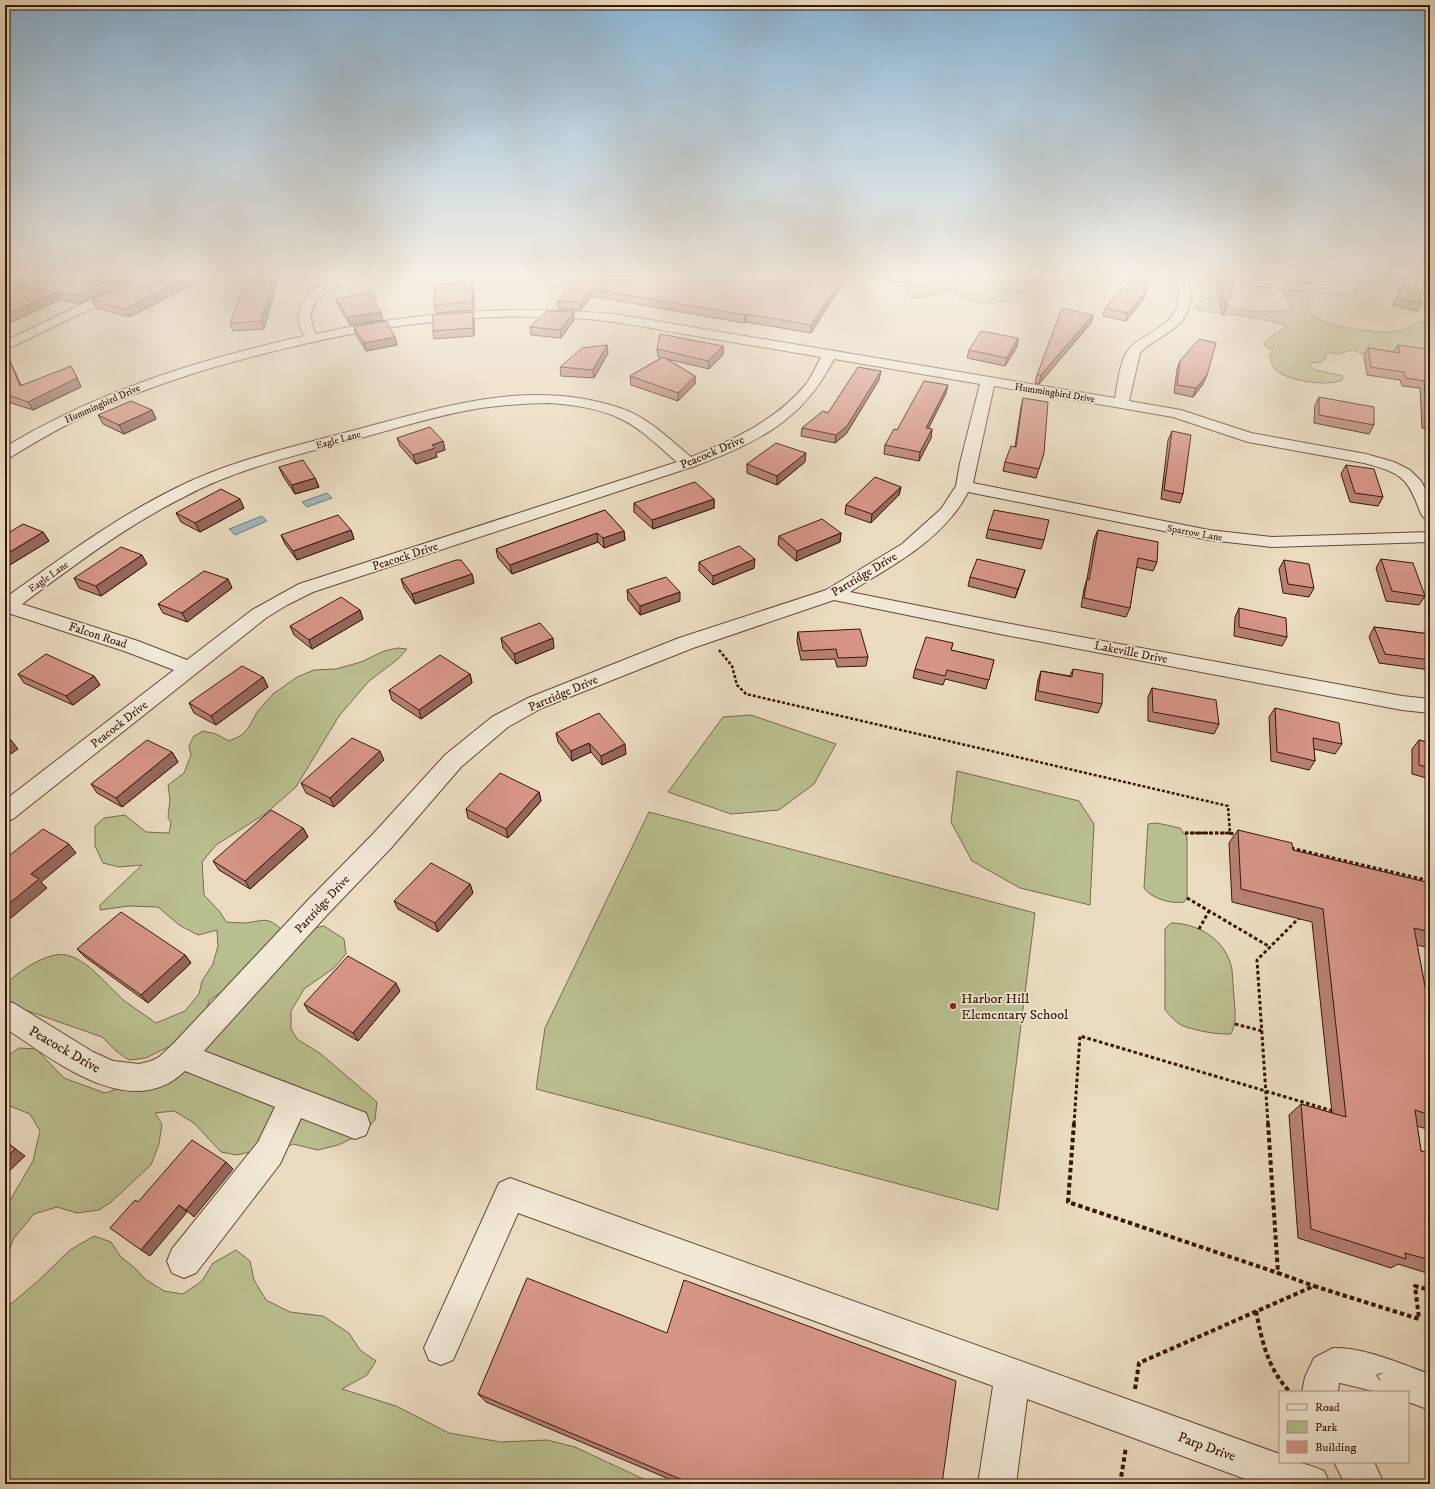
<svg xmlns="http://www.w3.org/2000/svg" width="1435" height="1489" font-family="'IM FELL DW Pica',serif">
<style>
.green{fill:#babf90;stroke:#796b4c}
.water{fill:#9db8be;stroke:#757875}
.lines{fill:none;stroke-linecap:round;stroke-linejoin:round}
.minor-casing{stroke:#644836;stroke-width:2}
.path-far2{stroke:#381708;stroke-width:2.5;stroke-dasharray:3 2;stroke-linecap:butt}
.path-far1{stroke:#381708;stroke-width:3;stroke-dasharray:3.5 2.5;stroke-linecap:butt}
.path{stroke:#381708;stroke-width:4;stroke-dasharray:4.5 3;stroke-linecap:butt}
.minor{fill:#f1e8d6;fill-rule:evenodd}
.wall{fill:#b88074;stroke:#381708}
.shaded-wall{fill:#96685e;stroke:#381708}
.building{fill:#d69587;stroke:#381708}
.oneway{stroke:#9e8a79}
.poi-dot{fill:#8f2418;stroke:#f1e8d6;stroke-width:1.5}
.labels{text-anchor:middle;stroke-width:3.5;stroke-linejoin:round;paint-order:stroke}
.far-street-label{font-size:10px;fill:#381708;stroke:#f1e8d6}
.street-label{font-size:12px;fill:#381708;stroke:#f1e8d6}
.near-poi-label{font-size:14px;fill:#381708;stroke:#f1e8d6;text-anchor:start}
.near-street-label{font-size:14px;fill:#381708;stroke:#f1e8d6}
</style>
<rect width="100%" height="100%" fill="#eadbc0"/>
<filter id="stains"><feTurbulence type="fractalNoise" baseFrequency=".005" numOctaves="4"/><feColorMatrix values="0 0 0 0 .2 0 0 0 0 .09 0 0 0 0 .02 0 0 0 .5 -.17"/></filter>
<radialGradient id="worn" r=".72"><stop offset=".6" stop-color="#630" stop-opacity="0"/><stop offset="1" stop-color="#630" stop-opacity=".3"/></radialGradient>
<!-- green -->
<path class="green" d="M870,274H904L905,279L920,287L954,280L982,278L1003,282L1005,277C1016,273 1027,273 1038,277L1041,284C1021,288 1024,300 1002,286L1011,298C1000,308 957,303 952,289H941L933,295L917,298L910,297L906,294L912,286C905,288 899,286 893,284L892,282L872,279Z
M1382,276L1430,283V297L1410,292L1380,286L1379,279Z
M1287,290C1297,290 1307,291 1314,298L1309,302C1309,307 1309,312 1314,316C1326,327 1382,335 1398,331C1409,329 1419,322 1430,319V355L1407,350L1396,352L1371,355L1361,353L1352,350L1337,354L1326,352V358L1321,362L1312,363L1310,366L1315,370L1343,376L1342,380C1327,387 1286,381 1275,369C1272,366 1272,361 1269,357L1273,351L1264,345L1267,340L1287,326C1258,316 1233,315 1203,311L1197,309L1195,306C1201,298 1211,295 1221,296C1223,299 1226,304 1229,306C1243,313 1277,312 1292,309L1283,292Z
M398,648L407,649L398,659L369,681L339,716L296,787L265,814L216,845L202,862L204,895L220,912L226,922C232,922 237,923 243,923C263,922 266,914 283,931L269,953L302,931L324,926L344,939L346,954L334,968L304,989L291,1011V1029L297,1039L321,1054L377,1102L375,1120L362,1134L338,1145L318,1150L293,1144L274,1154L254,1151L237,1155L221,1152L194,1123L174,1111L155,1113L162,1124L159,1144L151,1165L111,1202L99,1210L77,1213L57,1207L34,1214L14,1238L5,1260V1209L33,1161L40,1131L30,1114L5,1104V1058L19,1048L36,1049L64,1078L105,1093L127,1086L137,1074L158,1066L177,1063L200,1047L216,1034L225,1017L228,1002L226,996L218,994L210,1000L206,1009L208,1022L204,1032L190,1042L176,1043L146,1058L129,1060L116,1051L102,1037L8,1004L5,1000V985C17,972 48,951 66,955C88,959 109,988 126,1002C136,1009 146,1016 156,1023L185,1011L199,994L202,981L213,964L218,946L217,930L198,935L179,925L158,907L129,906L100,910V905L142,865L119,867L103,863L95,846V826L104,818L125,815L146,832L169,833L171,823L168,817L170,800L168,785L184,773L191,755L189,746L194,736L203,731L216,734L229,741L242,735L249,727L257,712L273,694L297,677L314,670L336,669L361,662L384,651Z
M751,715L836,744L814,784L779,810L731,814L668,792L723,717Z
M957,771L1079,801L1094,824L1090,905L1020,888L972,861L951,822Z
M649,812L1035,913L998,1210L536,1089L545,1028Z
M1157,823L1180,828L1187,837V898L1184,902C1171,904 1152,899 1144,888L1148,824Z
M1171,923C1198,923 1227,940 1232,970C1233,979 1233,989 1234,998C1235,1011 1237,1022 1231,1034C1218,1035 1192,1030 1181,1025C1174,1021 1170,1015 1165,1010V929Z
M94,1236L111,1242L121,1257L135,1268L145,1279L164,1291L183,1294L202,1281L213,1263L236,1250L250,1261L254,1280L266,1300L290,1312L323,1316L349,1333L360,1350L376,1361L367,1375L342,1389L396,1406L449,1433L501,1442L547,1440L575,1447L654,1484H5V1309L38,1281L70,1250Z"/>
<!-- water -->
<path class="water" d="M327,493L332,498L307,507L302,502Z
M262,516L267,521L235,535L229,529Z"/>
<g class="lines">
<defs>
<path id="minor" d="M144,274H159L157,277L5,350V341Z
M339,274H353C350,278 345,280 341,283C320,296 302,307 316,334C416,311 512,305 614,314L1115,398C1118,383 1119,362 1129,349C1134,342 1142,339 1149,334C1180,315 1180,309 1177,274H1222L1342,287L1345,286L1343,274H1355L1358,288L1356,291L1343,295L1189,278C1193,313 1187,321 1157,340C1151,344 1145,347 1140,353L1129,401L1181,410L1251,433L1366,454L1394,462L1410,470L1421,481L1430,498V519L1424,518L1421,514C1417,504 1413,492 1406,483C1397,471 1378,467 1364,463L1248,442L1173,417L994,386L973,483L1209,530L1272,537L1430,532V542L1272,547L1209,540L968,492C964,500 959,508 953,515C926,549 886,569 850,592L1000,622L1402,696L1430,699V713L1402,710L1000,634L834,600L693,648L542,708L508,727L461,767L391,848L326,916L204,1051L366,1113L370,1124L366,1135L355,1139L301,1118L280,1164L196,1273L184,1278L172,1273L167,1261L172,1249L258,1142L275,1107L185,1071C130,1124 53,1059 5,1028V1000L15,1004L93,1052L113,1061L139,1064L151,1061L159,1057L174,1043L308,900L373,834L445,755L492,717L528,698L679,638L826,590L902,544L941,509L956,486L960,463L980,384L834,359C802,422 757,442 695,466L313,592L287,605L266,618L13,819L5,822V800L174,670L124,651L5,612V598C60,559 115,518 176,488C228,462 284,449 340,434C433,410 525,376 620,408C648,417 669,439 691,457C733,440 777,420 806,384C812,376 816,366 821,357C775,349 730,342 684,334C646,327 609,320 571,318C481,312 391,324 304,344C226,362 148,384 76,420C54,431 32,444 11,457L5,459V447C100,390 197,360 304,336C287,303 313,290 339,274ZM550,403C574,405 599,408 621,419C642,429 659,447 677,462L299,584L252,610L187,660L138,641L22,604C75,565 127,525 186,496C237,469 293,456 349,441C392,430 436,415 481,408C504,405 526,403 550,403Z
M510,1178L1280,1454V1462C1300,1462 1305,1463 1324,1471L1330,1484H1259L1027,1399L1016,1484H978L993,1386L518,1213L453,1360L441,1365L429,1360L424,1348L499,1183Z
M1333,1348C1364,1347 1401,1364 1430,1374V1410L1408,1402V1392H1377L1340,1383H1339L1338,1392H1302L1305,1377L1314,1358Z
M1334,1462H1374L1384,1484H1345Z"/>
</defs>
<!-- minor casing -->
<use href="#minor" class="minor-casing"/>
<!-- path-far2 -->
<path class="path-far2" d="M719,650L732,666L737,685L746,694L1228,806L1230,833L1232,834
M1185,833H1230"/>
<!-- path-far1 -->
<path class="path-far1" d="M1185,833H1230
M1230,833L1237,835
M1291,848L1430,881
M1187,898L1270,947
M1199,929L1209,911
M1235,1024L1262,1031
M1074,1124L1080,1036L1333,1111
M1268,1124L1257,960L1300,917"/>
<!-- path -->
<path class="path" d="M1074,1123L1068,1202L1278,1273
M1268,1123L1278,1273L1314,1286
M1256,1311C1262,1342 1268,1369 1290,1392
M1135,1389L1139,1363L1314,1286L1419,1319L1415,1286L1430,1290
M1120,1484L1126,1447"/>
<!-- minor -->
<use href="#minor" class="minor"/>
</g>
<!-- wall -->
<path class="wall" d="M5,274H141L79,304L61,299L5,325Z
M148,274H207L208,277L129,317L96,308L92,300Z
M1135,274H1150L1143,300L1126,321L1103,316L1105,308Z
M1232,274H1250L1249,275Z
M1300,274H1311L1310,275Z
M1383,274H1413L1422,303L1418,311L1392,305L1407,277Z
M1219,275L1226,308L1223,316L1216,283Z
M606,276L604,280L659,279L843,283L811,333L746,322L744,323L591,296L581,310L558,309L557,301Z
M278,279L264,329L233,331L230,323Z
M472,282L474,290V310L436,313L434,305Z
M336,299L383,320L350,325L339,307Z
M473,312L474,320V336L434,339L433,331Z
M1093,315L1091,323L1039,384L1035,383L1037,375Z
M574,320L561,338L531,335L530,327Z
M354,327L395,337L397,345L366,351L356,335Z
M1018,338L1017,347L1005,366L967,358L969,350Z
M607,345L608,353L594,378L561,376L560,367Z
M1398,345L1430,363V429L1422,428L1420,388L1402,386L1400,380L1367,375L1364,356L1368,348L1394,352Z
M723,346V355L709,369L667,359L695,376V384L678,401L631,385L630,376L661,358L658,357L657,349Z
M7,355L11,363L21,385L76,375L81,387L33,410L5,401V356Z
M1180,361L1203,384L1193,397L1174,393L1177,369Z
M879,380L846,434L835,443L801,436L802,428L828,413Z
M946,393L928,429H932L931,438L919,461L884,454L885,445L897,430Z
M1319,397L1374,425L1369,434L1314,423L1315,405Z
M1023,398L1041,462L1036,478L1003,471L1005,462L1015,447L1021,407Z
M152,410L156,419L124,434L103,424L98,415Z
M1172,431L1183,494L1180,503L1161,499L1168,440Z
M397,438L443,441L445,450L436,453L437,457L416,464L400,446Z
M805,462L777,485L747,473V464Z
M1346,465L1383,497L1378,506L1350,502L1341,474Z
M279,467L315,478L319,487L295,494L283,476Z
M901,487L899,495L871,523L845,514L846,505Z
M714,499V508L653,529L634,512V503Z
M244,508L200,532L181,522L176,513Z
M605,510L624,531L625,540L604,548L598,542L512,574L498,558L496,549Z
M988,529L1044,540L1041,549L986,538Z
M351,530L354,539L297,560L285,544L281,535Z
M1098,530L1157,562L1153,571L1136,567L1130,608L1126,617L1081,607L1084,589L1087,579L1094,539Z
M43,532L49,541L8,566L5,565V535Z
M841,533L840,542L796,561L778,545L779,536Z
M1381,559L1425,596L1419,605L1386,601L1376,568Z
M1284,560L1314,588L1309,597L1283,593L1279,569Z
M699,562L754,568L713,585L699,571Z
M147,564L101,596L79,588L74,578Z
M472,574L474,583L415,604L404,588L401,579Z
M970,577L1022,579L1015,598L968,586Z
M228,579L232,588L187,622L163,613L158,604Z
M627,590L680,601L640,615L628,600Z
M1239,608L1287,637L1282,646L1234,636L1235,617Z
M360,610L363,619L312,649L294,635L290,626Z
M1374,627L1430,634V670L1379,663L1369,637Z
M798,632L868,657L866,666L837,667L835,659L801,660L797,641Z
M501,638L554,648L516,664L503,648Z
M953,643L951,650L994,660L986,689L945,679L943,685L913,678L915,669Z
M1073,669L1102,704L1098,713L1035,700L1038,680L1041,671L1070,676Z
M18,674L94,676L100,685L73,705L24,683Z
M470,674L472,683L421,719L392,700L389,690Z
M263,677L268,687L216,725L194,713L189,703Z
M1152,688L1219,724L1214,734L1148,721V697Z
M1275,708L1342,744L1335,754L1314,749L1315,761L1309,770L1271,761L1269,717Z
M556,733L626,754L602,765L591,752L572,761L558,742Z
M1419,740L1430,743V779L1412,774V749Z
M172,752L178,762L122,807L97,793L91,784Z
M384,760L334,807L306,793L301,783Z
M539,792L541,801L508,838L468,818L466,809Z
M303,828L308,837L250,889L219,870L213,861Z
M1238,830L1293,850L1430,883V948L1417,945L1430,1013V1130L1417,1126L1421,1151L1430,1153V1274L1398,1264L1391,1268L1298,1238L1289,1115L1301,1104L1332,1113L1312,922L1232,902L1229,843Z
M470,884L473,893L438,932L398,909L394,901Z
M77,949L185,955L191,963L148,1003L85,957Z
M400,991L358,1041L309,1012L304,1004Z
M478,1394L942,1484H681L486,1402Z"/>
<!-- shaded-wall -->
<path class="shaded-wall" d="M121,274H141L79,304L75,296Z
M195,274H207L208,277L129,317L125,309Z
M275,274H277L278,279L264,329L261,321Z
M602,274H606V276L598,287L597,280Z
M844,276L843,283L811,333V325Z
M472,282L474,290V310L472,302Z
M591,289V296L581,310V302Z
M58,292L61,299L5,325V315Z
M1146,292L1143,300L1126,321L1128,313Z
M381,312L383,320L350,325L348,317Z
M473,312L474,320V336L473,328Z
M574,312V320L561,338L560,330Z
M746,314V322L744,323L745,315Z
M1093,315L1091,323L1039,384L1041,375Z
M395,337L397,345L366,351L364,343Z
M1018,338L1017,347L1005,366L1007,358Z
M607,345L608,353L594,378L593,370Z
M723,346V355L709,369L708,361Z
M7,355L11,363L25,394L20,386Z
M71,366L81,387L33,410L28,402Z
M881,371L879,380L846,434L835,443L836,435Z
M1207,375L1203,384L1193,397L1196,388Z
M695,376V384L678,401V393Z
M948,385L946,393L924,437L926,428Z
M152,410L156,419L124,434L119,425Z
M932,429L931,438L919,461L920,452Z
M443,441L445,450L436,453L437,457L416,464L413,455L432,445Z
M806,453L805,462L777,485V476Z
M315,478L319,487L295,494L292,485Z
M901,487L899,495L871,523L872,514Z
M240,499L244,508L200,532L195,523Z
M714,499V508L653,529L652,520Z
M351,530L354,539L297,560L293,551Z
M624,531L625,540L604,548L603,538Z
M43,532L49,541L8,566L5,562V555Z
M597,533L598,542L512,574L510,565Z
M841,533L840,542L796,561L797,551Z
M142,555L147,564L101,596L96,586Z
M755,559L754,568L713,585V576Z
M1025,570L1022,579L1015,598L1018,589Z
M472,574L474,583L415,604L412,594Z
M228,579L232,588L187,622L182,613Z
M680,592V601L640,615V606Z
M360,610L363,619L312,649L309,640Z
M553,638L554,648L516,664L514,654Z
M470,674L472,683L421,719L419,710Z
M94,676L100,685L73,705L66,696Z
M263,677L268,687L216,725L211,716Z
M11,740L18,749L5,758V744Z
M589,743L591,752L572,761L571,751Z
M625,744L626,754L602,765L601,756Z
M380,751L384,760L334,807L330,798Z
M172,752L178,762L122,807L116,798Z
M539,792L541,801L508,838L506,829Z
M303,828L308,837L250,889L245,881Z
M69,844L76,853L41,882L47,888L6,922L5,921V907L31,874Z
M470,884L473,893L438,932L435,923Z
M185,955L191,963L148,1003L141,995Z
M396,983L400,991L358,1041L353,1033Z
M5,1141L25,1156L5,1175Z
M226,1162L233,1169L194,1217L186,1210Z
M179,1205L187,1212L150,1256L141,1250Z"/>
<!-- building -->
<path class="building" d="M5,274H121L75,296L58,292L5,315Z
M148,274H195L125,309L92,300Z
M272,274H275L261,321L230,323L242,291Z
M586,274H602L597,280L659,279V274H835L844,276L811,325L746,314L745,315L591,289L581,302L557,301Z
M1135,274H1150L1146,292L1128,313L1105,308Z
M1409,274H1413L1422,303L1396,298Z
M1219,275L1235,277L1226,308Z
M472,282V302L434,305L435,285Z
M370,292L381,312L348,317L336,299Z
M1062,308L1093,315L1041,375H1037Z
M547,311L574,312L560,330L530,327Z
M473,312V328L433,331V315Z
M386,321L395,337L364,343L354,327Z
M981,331L1018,338L1007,358L969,350Z
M660,334L723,346L708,361L657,349Z
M1199,339L1216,343L1207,375L1196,388L1177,385L1180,361Z
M607,345L593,370L560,367L582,348Z
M1398,345L1425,349L1430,363V420H1427L1424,381L1406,378L1404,372L1371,367L1368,348L1400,353Z
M7,355L20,386L71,366L77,378L28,402L5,394V356Z
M663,357L695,376L678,393L630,376Z
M858,367L881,371L847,426L836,435L802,428L823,411L828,413Z
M924,381L948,385L926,428L932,429L920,452L885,445L894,429L897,430Z
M1319,397L1374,407V425L1319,415Z
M1023,398L1048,402L1044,453L1039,469L1005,462L1011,446L1016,447Z
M131,401L152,410L119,425L98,415Z
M430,427L443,441L432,445L435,448L413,455L397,438Z
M1172,431L1191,435L1183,494L1164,490Z
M776,443L806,453L777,476L747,464Z
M303,460L315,478L292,485L279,467Z
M1346,465L1374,469L1383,497L1355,493Z
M875,477L901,487L872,514L846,505Z
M695,482L714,499L652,520L634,503Z
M221,489L240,499L195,523L176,513Z
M605,510L624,531L603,538L597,533L510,565L496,549Z
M994,510L1049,520L1044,540L988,529Z
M338,515L351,530L293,551L281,535Z
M822,519L841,533L797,551L779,536Z
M23,524L43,532L5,555V535Z
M1098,530L1158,542L1157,562L1138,558L1130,608L1084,598L1087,579L1089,580Z
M739,546L755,559L713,576L699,562Z
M121,547L142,555L96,586L74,578Z
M977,559L1025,570L1018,589L970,577Z
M1381,559L1413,563L1425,596L1392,591Z
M456,560H461L472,574L412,594L401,579Z
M1284,560L1309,564L1314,588L1288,584Z
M204,571L228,579L182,613L158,604Z
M666,577L680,592L640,606L627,590Z
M341,597L360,610L309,640L290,626Z
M1239,608L1286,618L1287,637L1239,627Z
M540,623L553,638L514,654L501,638Z
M1374,627L1430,634V660L1385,654Z
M860,629L868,657L838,658L836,649L802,651L798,632Z
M926,637L953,643L951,650L994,660L989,680L947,670L945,676L915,669Z
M46,654L94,676L66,696L18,674Z
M440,655L470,674L419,710L389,690Z
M242,666L263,677L211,716L189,703Z
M1073,669L1103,674L1102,704L1038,691L1041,671L1072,677Z
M1152,688L1216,700L1219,724L1153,712Z
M1275,708L1339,723L1342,744L1313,738L1315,761L1277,752Z
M599,713L625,744L601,756L589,743L571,751L556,733Z
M5,736L11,740L5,744Z
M352,738L380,751L330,798L301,783Z
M147,740L172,752L116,798L91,784Z
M1419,740L1430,743V768L1419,765Z
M500,773L539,792L506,829L466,809Z
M271,810L303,828L245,881L213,861Z
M43,829L69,844L31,874L39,879L5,907V859Z
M1238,830L1292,843L1293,850L1430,883V932L1414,928L1430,1013V1115L1415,1110L1421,1151L1430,1153V1260L1405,1253L1406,1259L1311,1229L1301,1104L1346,1117L1323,909L1241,889Z
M431,863L470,884L435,923L394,901Z
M121,912L185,955L141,995L77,949Z
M348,956L396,983L353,1033L304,1004Z
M192,1140L226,1162L186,1210L179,1205L141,1250L110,1228L135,1200L138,1202Z
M5,1141L15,1149L5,1159Z
M527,1278L667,1333L684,1280L956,1381L942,1484H692L478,1394Z"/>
<!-- one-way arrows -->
<defs><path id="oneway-chevron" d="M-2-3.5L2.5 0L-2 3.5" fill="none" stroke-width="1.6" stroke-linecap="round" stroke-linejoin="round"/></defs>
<use class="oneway" href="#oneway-chevron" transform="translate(1379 1376) rotate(-163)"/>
<!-- sky -->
<linearGradient id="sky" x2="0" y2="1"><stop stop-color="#8ab6d7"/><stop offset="0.57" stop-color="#f6efe3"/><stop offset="1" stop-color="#f6efe3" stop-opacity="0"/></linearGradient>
<rect width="1435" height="482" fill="url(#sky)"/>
<!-- markers -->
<circle class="poi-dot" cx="953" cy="1006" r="4"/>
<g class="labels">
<!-- far-street labels -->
<g class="far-street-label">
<text transform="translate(1055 392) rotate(9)" y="4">Hummingbird Drive</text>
<text transform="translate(102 403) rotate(-24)" y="4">Hummingbird Drive</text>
<text transform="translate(338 439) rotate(-15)" y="4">Eagle Lane</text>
<text transform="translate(1195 532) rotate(10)" y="4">Sparrow Lane</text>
<text transform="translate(48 576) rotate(-35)" y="4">Eagle Lane</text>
</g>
<!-- street labels -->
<g class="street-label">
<text transform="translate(712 452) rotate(-23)" y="4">Peacock Drive</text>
<text transform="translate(405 556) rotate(-18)" y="4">Peacock Drive</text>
<text transform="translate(864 574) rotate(-31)" y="4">Partridge Drive</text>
<text transform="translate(98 635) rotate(18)" y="4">Falcon Road</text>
<text transform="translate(1131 652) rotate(11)" y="4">Lakeville Drive</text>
<text transform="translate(563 693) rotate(-23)" y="4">Partridge Drive</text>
<text transform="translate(119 724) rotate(-38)" y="4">Peacock Drive</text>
<text transform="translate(322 904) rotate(-47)" y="4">Partridge Drive</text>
</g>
<!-- near-poi labels -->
<g class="near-poi-label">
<text x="961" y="1003">Harbor Hill<tspan x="961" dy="16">Elementary School</tspan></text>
</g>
<!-- near-street labels -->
<g class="near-street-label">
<text transform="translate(65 1049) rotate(30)" y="5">Peacock Drive</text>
<text transform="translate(1207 1446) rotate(20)" y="5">Parp Drive</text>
</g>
</g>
<!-- margin -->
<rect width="1435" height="1489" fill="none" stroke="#eadbc0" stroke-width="20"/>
<rect x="6" y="6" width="1423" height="1477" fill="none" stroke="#381708" stroke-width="2"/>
<rect x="10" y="10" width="1415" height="1469" fill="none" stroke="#381708"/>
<!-- legend -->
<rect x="1279" y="1391" width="130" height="72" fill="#f1e8d6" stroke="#a79484"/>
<rect x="1287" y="1404" width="20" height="6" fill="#f1e8d6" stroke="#a79484"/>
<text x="1315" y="1411" font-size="12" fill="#381708">Road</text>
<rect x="1287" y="1421" width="20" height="12" fill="#babf90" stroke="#a79484"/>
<text x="1315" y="1431" font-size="12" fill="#381708">Park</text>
<rect x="1287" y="1441" width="20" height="12" fill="#d69587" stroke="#a79484"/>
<text x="1315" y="1451" font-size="12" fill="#381708">Building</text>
<rect width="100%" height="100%" filter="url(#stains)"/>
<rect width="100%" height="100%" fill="url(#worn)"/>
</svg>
